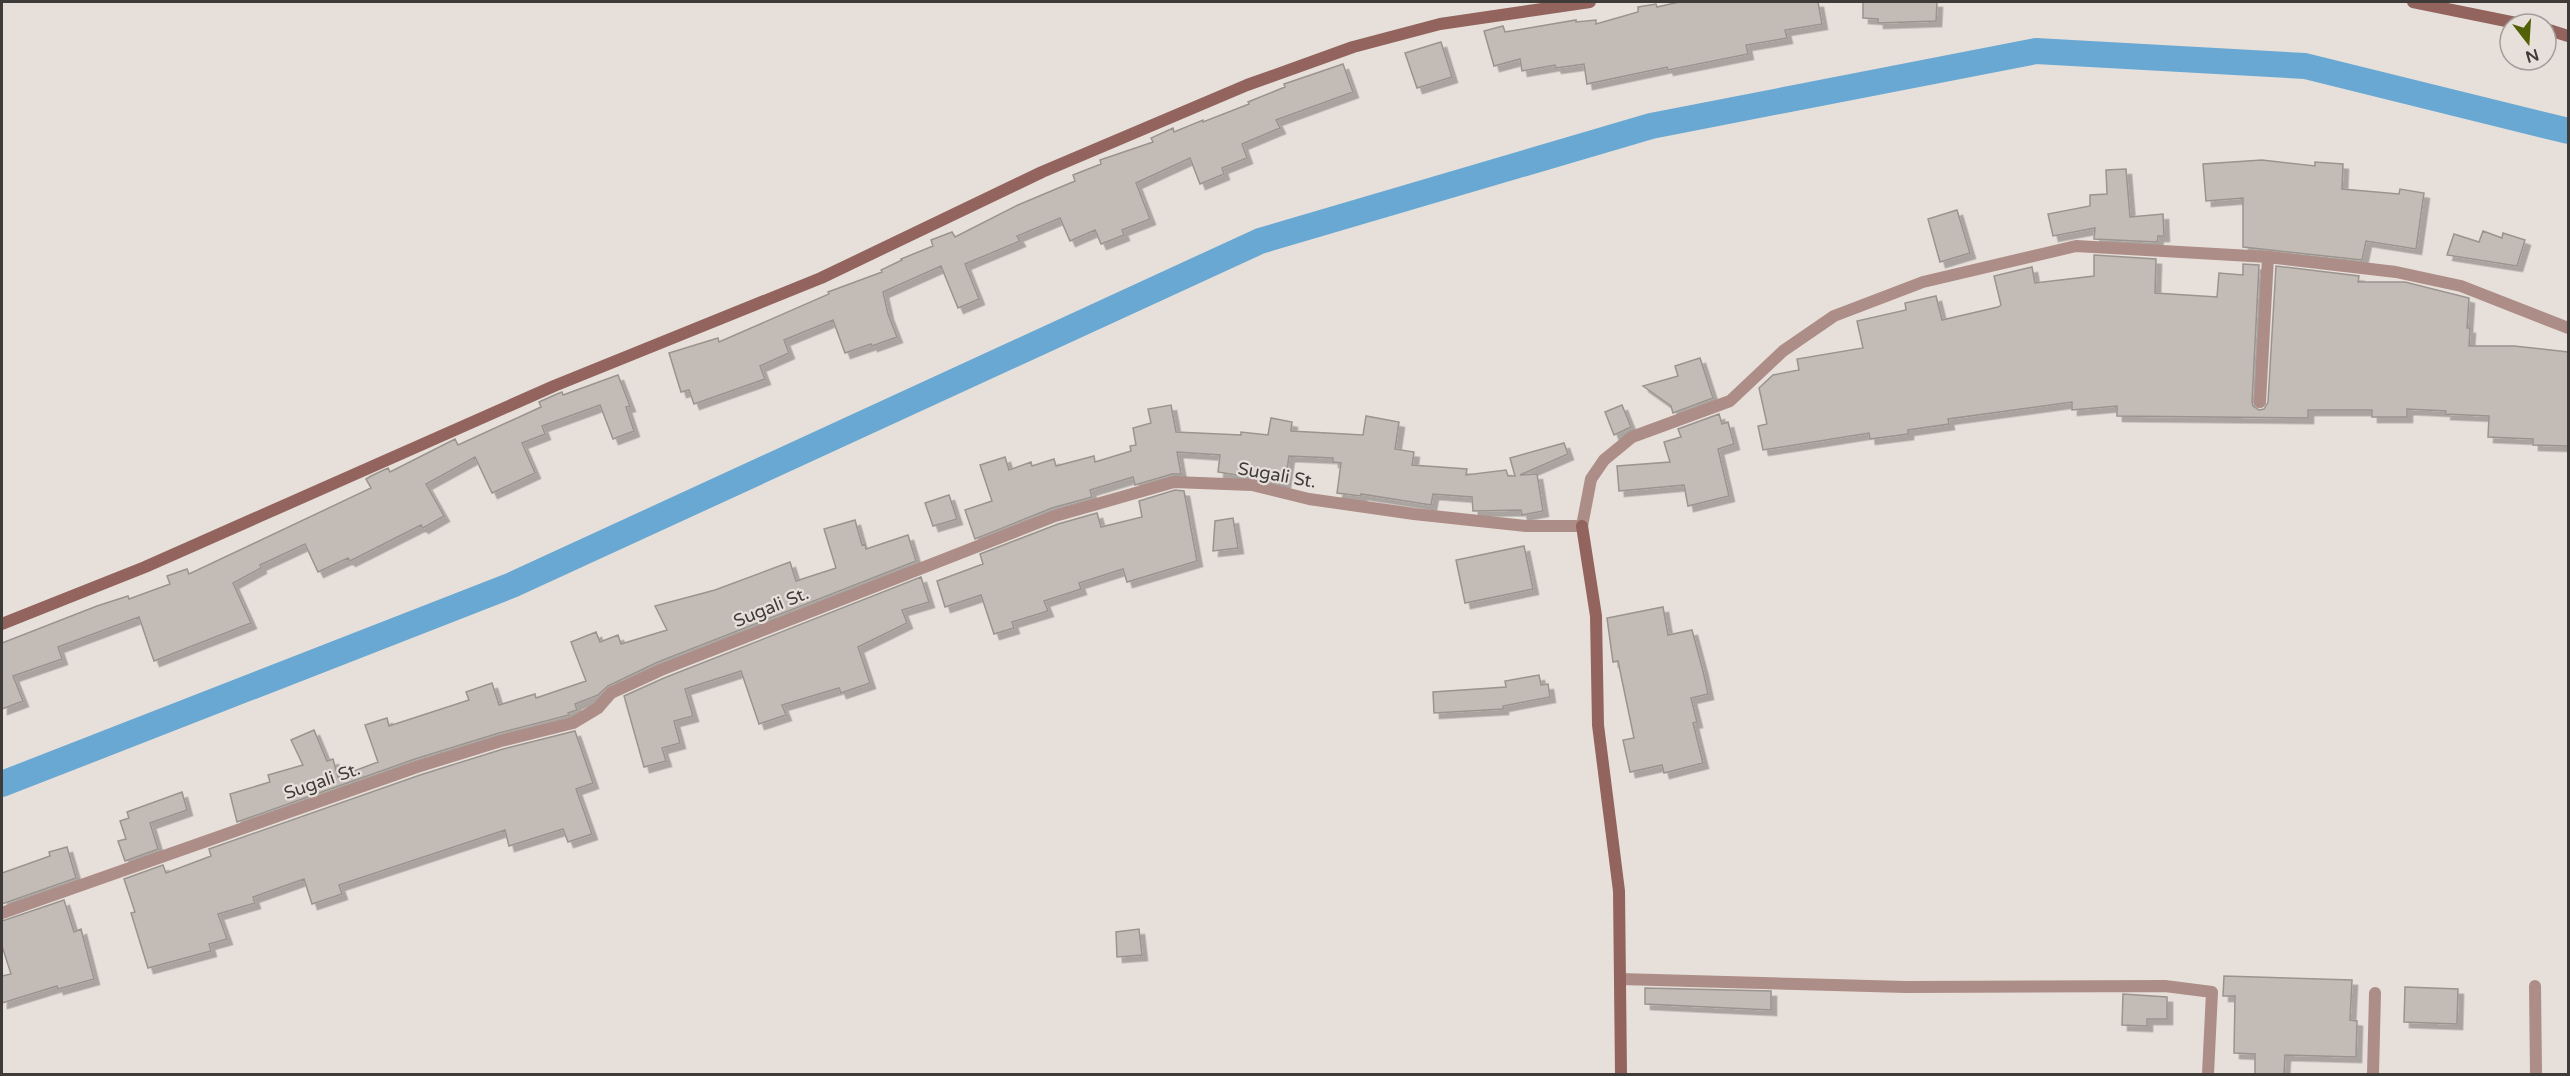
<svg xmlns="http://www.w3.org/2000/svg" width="2570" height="1076" font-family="'Varela Round',sans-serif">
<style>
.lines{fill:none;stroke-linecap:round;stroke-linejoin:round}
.canal{stroke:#69a8d2;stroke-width:26}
.building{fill:#c3bcb6;stroke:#9b938e;stroke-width:1.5;filter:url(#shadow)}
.street{stroke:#ad8d87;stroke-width:12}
.secondary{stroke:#92645d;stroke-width:12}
.labels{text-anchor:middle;stroke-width:4.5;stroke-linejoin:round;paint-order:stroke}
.street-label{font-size:18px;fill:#3e3b39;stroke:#e7e0da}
</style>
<defs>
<filter id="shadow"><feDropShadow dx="5.5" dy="5.5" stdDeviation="0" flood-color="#0004"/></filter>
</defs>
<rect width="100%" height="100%" fill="#e7e0da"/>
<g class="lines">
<!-- canal -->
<path class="canal" d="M2,784L512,585L1260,241L1651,126L2036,51L2305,66L2568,131"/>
</g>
<!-- building -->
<path class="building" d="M1679,2H1818L1822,24L1785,30L1787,38L1746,45L1748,54L1668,70L1667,67L1587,84L1584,64L1556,68L1555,65L1522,71L1520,59L1494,66L1484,31L1503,26L1505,32L1576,20V22L1596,20V24L1638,12V7L1656,4L1657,7Z
M1863,2H1937L1936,21L1878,23V19L1863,18Z
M1441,42L1452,77L1417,88L1405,53Z
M1343,64L1353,92L1276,120L1280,128L1242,144L1247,158L1222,168L1224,174L1200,184L1190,158L1136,183L1150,219L1122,230L1124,235L1101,244L1095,230L1070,241L1060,218L1017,236L1020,241L965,264L979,299L958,308L941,266L883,292L888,314L897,337L872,346L871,344L845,353L833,320L784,340L789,353L760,366L765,379L694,404L689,390L681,392L669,353L718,338L719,342L829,294L828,292L882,272L881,270L902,260L901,259L933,246L931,240L952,232L955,237L1018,205L1075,181L1073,175L1101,164L1100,160L1153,142L1151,138L1173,128L1174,132L1203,120V122L1249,104L1248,102L1285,87L1284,84Z
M2262,160L2315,166V162L2343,164L2342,189L2399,194L2400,189L2424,193L2416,249L2366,241L2362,260L2243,247V198L2206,201L2203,164Z
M2126,169L2130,217L2163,214L2164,236H2158L2157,242L2094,239L2095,228L2053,236L2048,214L2090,206V195L2107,194L2106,170Z
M1957,210L1970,253L1940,262L1928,219Z
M2483,231L2502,238L2503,233L2525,240L2517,266L2447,255L2454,234L2479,242Z
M2094,255L2156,259L2155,293L2217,297L2219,273L2243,275V264L2259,265L2252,402L2253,406L2259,410L2264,409L2268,402L2276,266L2359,276L2358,282H2405L2469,298L2467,328H2470L2469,346H2514L2568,352V446L2533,445V439L2488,437L2489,416L2445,414L2446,411L2407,409V417H2372V410H2308V418L2117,416V406L2072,410V402L1948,419L1949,424L1908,430V434L1870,439L1869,433L1763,450L1758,426L1767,424L1759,388L1773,375L1799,370L1797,359L1863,348L1857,321L1906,310L1905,303L1936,296L1942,320L1998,307L2001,305L1994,276L2032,267L2035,283L2094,276Z
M1700,358L1713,398L1673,413L1671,406L1643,386L1678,376L1675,366Z
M618,375L630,406L626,407L634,431L613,439L600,405L542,426L545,434L522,443L535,473L492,493L475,457L426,484L444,516L423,528L421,525L350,561L348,558L318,572L305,544L260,565L261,568L233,583L251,623L154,661L139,617L58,647L62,659L13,676L23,701L2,709V643L97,606L128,596L129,599L170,584L167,576L187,569L189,574L371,488L366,479L371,476L388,468L390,472L455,439L458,445L541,407L539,402L557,394L562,392L563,395Z
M1171,405L1176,432L1241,435V432L1268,435L1271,418L1292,422L1291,431L1363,435L1366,416L1399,422L1395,449L1414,452L1412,465L1467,469L1466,475L1506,470L1508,476H1515L1510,458L1564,443L1568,454L1520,475L1537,474L1543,511L1522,515L1521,510L1473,511L1472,497L1433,494L1431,505L1361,494V496L1337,493L1341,463L1333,462V458L1289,456L1285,483L1218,472L1220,455L1177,452L1181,474H1172L1135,485L1133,477L1090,490L1092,497L1052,508L975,539L965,510L992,501L980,465L1005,457L1009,470L1031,462L1032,466L1054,459L1056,466L1094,456L1095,462L1131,451L1130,446L1136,445L1133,428L1151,423L1148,409Z
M1622,405L1631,427L1614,435L1605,412Z
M1719,414L1722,424L1728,422L1734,444L1718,449L1729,496L1688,506L1684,485L1619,491L1617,466L1670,462L1664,442L1681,437L1678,429Z
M1175,490L1184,491L1197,561L1127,582L1123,569L1079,583L1081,589L1044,601L1048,611L1012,622L1014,628L994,634L981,595L945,607L937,581L983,564L980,554L1058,524L1097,513L1101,527L1142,517L1139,501Z
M949,495L957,519L933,526L925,503Z
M1233,518L1238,548L1213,551L1215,521Z
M855,520L862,545L865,544L866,549L908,535L916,561L658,662L608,686L598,695L575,704L577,710L568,713L569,715L499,733L415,759L237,822L230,794L270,782L268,775L303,765L291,740L314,730L327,761L333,759L338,777L378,762L365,725L387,718L389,726L469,700L466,692L492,683L499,705L535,694L536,698L586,681L571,642L596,632L600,642L618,635L621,644L667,630L655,606L715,590L790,562L796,581L836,568L824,529Z
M1524,546L1533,589L1465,603L1456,560Z
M921,577L929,602L902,610L907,623L858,647L870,683L841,693L839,688L782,705L786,715L759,724L741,671L685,689L693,716L674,721L680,743L662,748L666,761L644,767L624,696L664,678Z
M1663,607L1668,635L1692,630L1703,671L1708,694L1691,698L1697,722L1693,723L1703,763L1664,773L1662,765L1630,772L1623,740L1634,738L1618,661L1613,662L1607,618Z
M1539,675L1541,685L1548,684L1550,697L1503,706V709L1434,713L1433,692L1506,687L1505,681Z
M575,731L593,783L576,789L592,834L568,842L563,829L509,846L505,830L339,885L342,894L312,904L304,879L253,897L255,903L218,914L227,939L209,944L211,951L148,968L131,913L135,912L124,879L163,865L166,873L211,856L209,849L420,775L503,749Z
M182,792L187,810L150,823L158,849L125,861L118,841L126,839L120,821L129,818L127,812Z
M67,847L76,878L2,904V873L50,856L49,852Z
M64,900L74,932L81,929L94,979L58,989L57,986L2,1003V976L11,974L2,946V921Z
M1139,929L1142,955L1117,957L1116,932Z
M2224,976L2352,980L2350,1020L2357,1021L2356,1057L2285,1055L2284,1074H2255V1054L2234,1053L2235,996H2223Z
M2405,987L2458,989L2457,1024L2404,1022Z
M1645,988L1771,991V1010L1645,1004Z
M2123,994L2167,997V1019H2147V1026L2122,1025Z"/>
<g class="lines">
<!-- street -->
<path class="street" d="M2260,402L2268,257
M2,913L417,767L501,741L573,723L598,708L611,693L661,670L1055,516L1174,482L1252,485L1309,499L1414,514L1526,526H1582L1591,479L1604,460L1632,437L1730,401L1783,351L1834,316L1923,282L2076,246L2268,257L2396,272L2461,286L2568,328
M1620,979L1906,987L2165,986L2212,992L2208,1074
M2535,986L2536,1074
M2373,1074L2375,993"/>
<!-- secondary -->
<path class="secondary" d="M2413,2L2521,24
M2546,29L2568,36
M1582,526L1596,616L1598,725L1619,891L1621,1074
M2,624L145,567L554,386L821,278L1042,172L1247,85L1353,47L1440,24L1590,2"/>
</g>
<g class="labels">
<!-- street labels -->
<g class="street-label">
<text transform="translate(1277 475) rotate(10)" y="6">Sugali St.</text>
<text transform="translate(771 607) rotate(-22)" y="6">Sugali St.</text>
<text transform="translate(322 781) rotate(-19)" y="6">Sugali St.</text>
</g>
</g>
<!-- border -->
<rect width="2570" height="1076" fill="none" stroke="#3e3b39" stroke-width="6"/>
<!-- north arrow -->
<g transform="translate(2528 42) rotate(163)"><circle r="28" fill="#e7e0da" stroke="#a39e9a" stroke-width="1.5"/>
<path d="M0-4.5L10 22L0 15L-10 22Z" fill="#526105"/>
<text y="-9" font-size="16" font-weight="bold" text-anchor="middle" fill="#3e3b39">N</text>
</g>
</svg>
